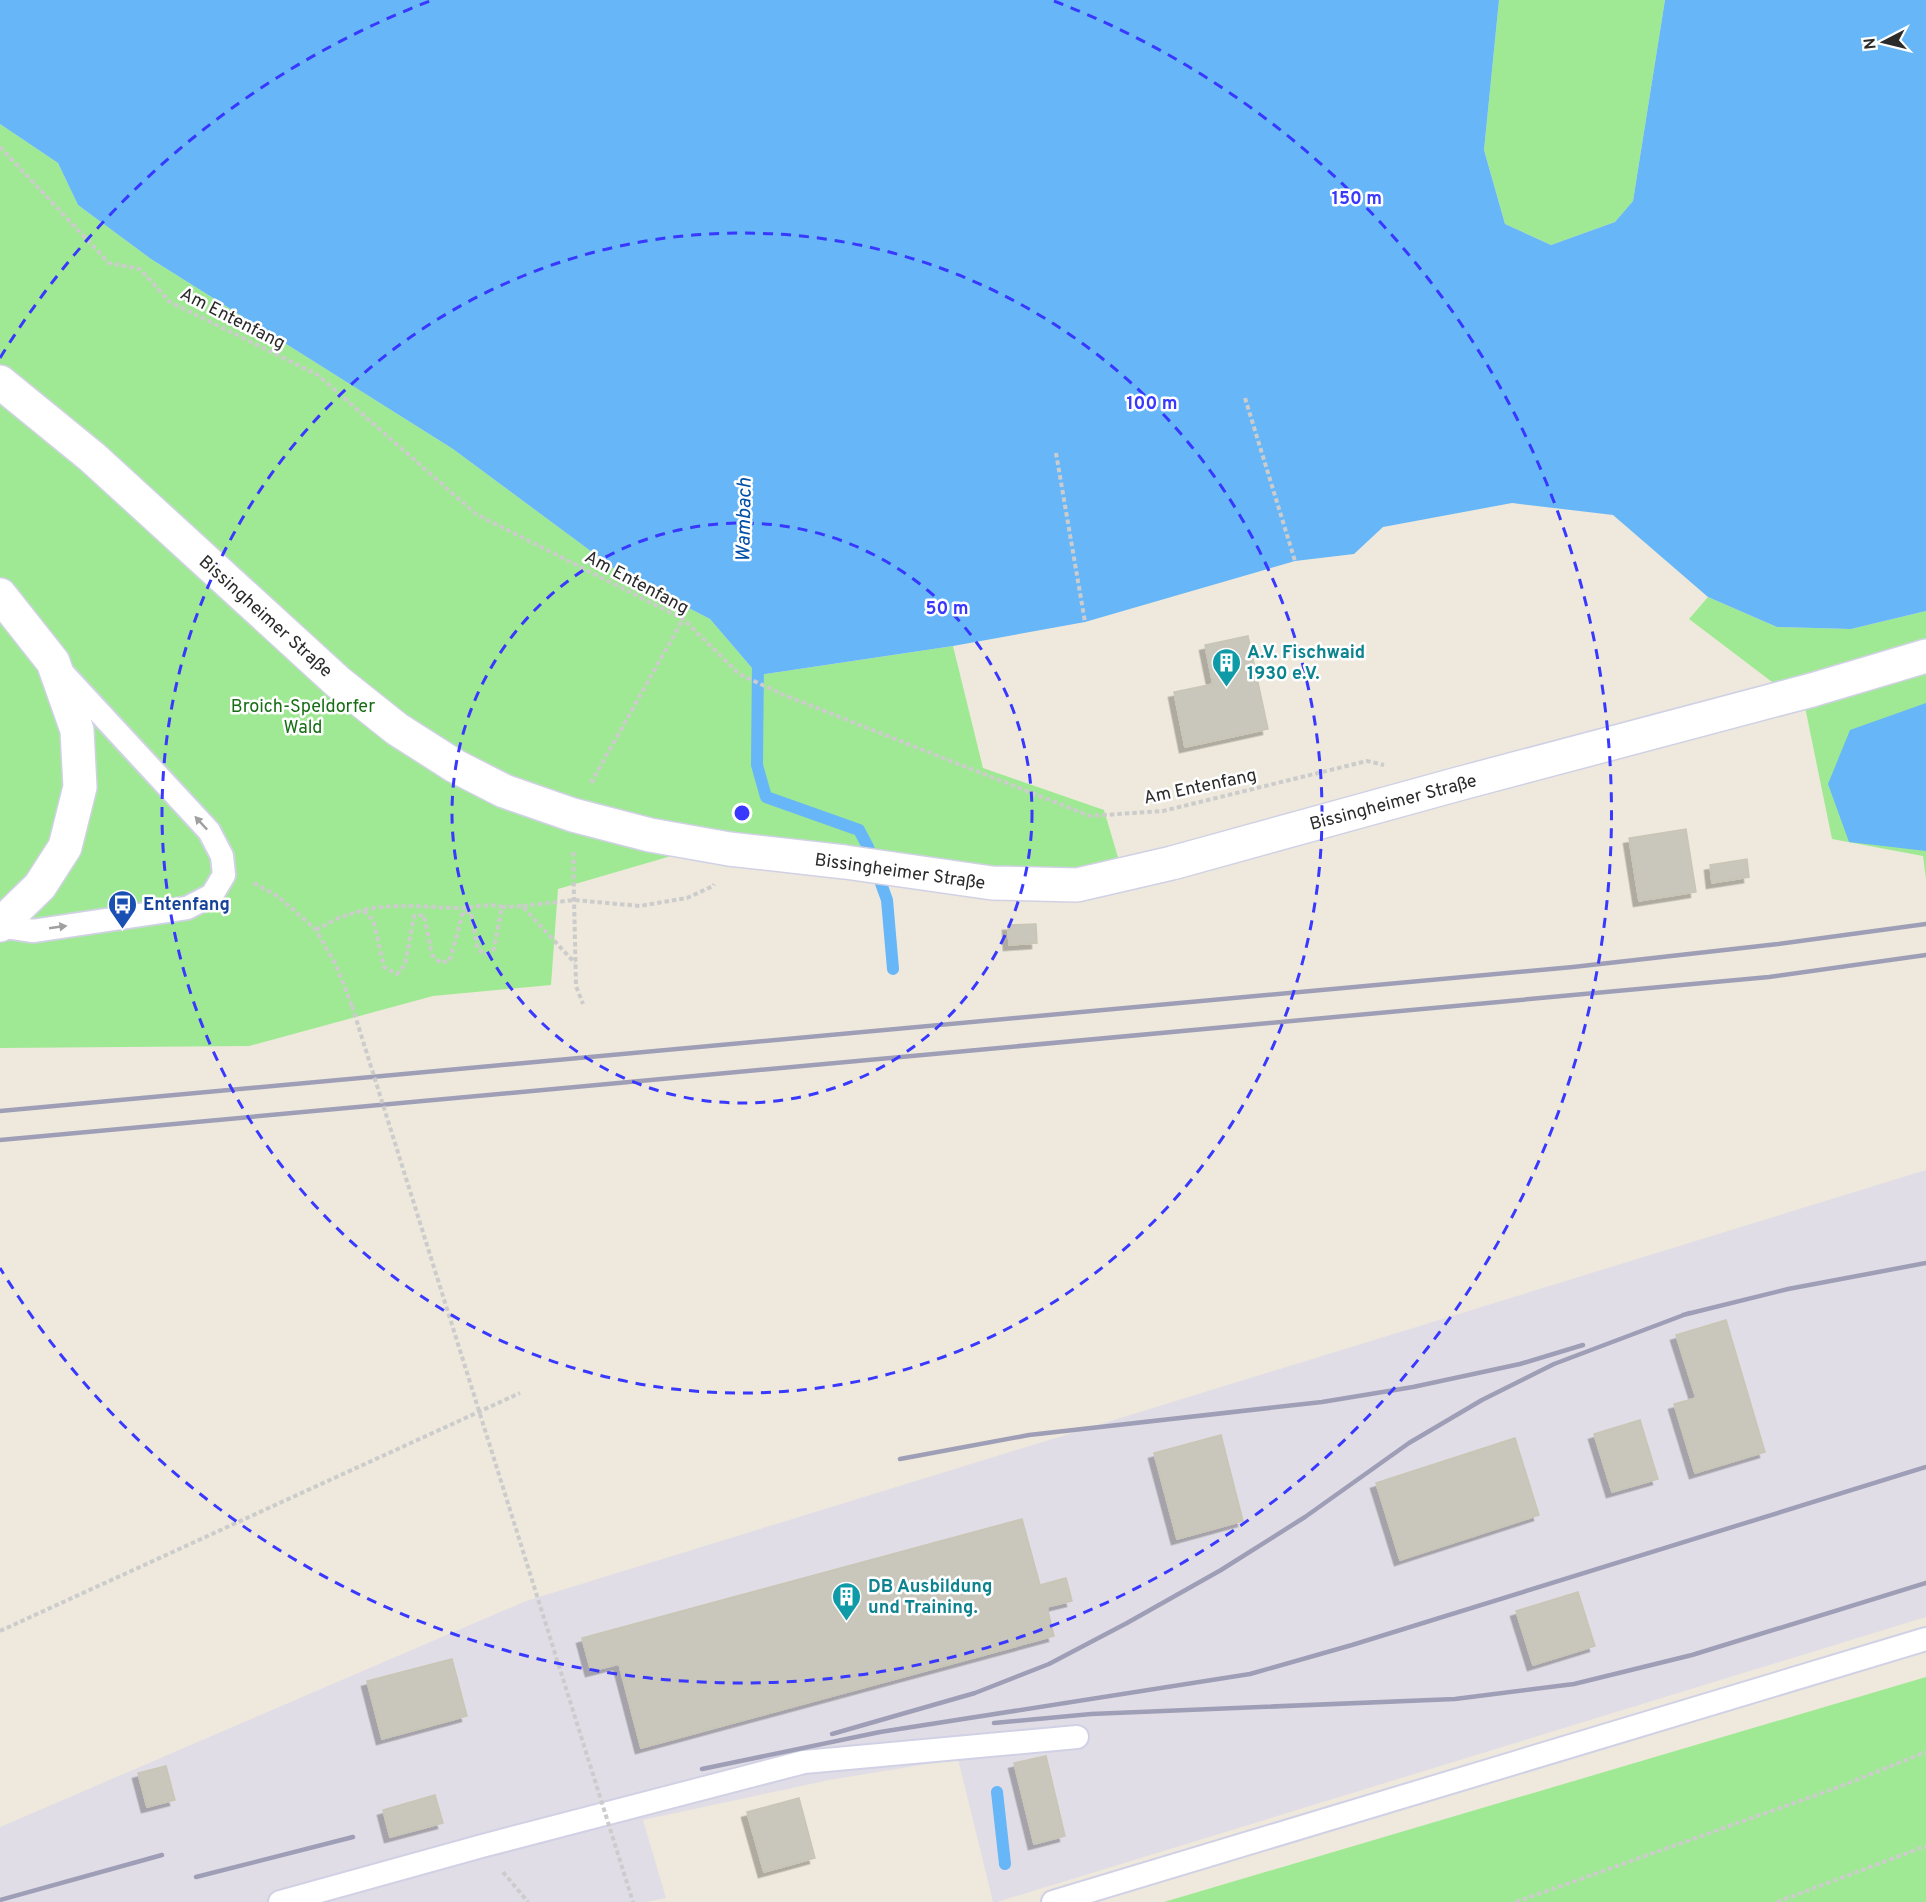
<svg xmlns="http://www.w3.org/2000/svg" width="1926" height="1902" font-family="Overpass,sans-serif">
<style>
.industrial{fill:#e1dde6}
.green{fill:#a0e994}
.water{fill:#66b6f8}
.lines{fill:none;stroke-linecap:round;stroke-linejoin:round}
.stream{stroke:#66b6f8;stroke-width:12}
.building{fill:#c9c6bb;stroke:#c9c6b5;stroke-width:1.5;filter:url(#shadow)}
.service-casing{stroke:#d1d1e5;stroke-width:26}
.minor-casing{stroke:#d1d1e5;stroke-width:36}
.path{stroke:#ccc;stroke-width:4;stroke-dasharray:4.5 3;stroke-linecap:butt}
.service{stroke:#fff;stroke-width:22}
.minor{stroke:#fff;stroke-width:33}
.rail{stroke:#9f9eb7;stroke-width:4.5}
.path-bridge{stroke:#ccc;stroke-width:4;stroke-dasharray:4.5 3;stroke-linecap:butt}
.oneway{fill:#a0a0a0}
.ring{fill:none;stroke:#3838ff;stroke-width:3;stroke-dasharray:10 8}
.labels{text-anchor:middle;stroke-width:5;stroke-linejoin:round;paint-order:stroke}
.street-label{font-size:18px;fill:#2b2b2b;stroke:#fff}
.culture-label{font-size:18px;font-weight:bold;fill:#0d838f;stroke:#fff;text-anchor:start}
.park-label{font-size:18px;fill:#166e14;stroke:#fff}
.transit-label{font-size:18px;font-weight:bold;fill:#164399;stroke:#fff;text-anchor:start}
.water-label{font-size:20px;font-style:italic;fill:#024fa7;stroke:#fff}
.centre{fill:#3838ff;stroke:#fff;stroke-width:3}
.ring-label{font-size:18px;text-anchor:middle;font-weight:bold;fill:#3838ff;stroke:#fff;stroke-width:5;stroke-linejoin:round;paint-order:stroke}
</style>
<defs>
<filter id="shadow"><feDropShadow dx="-5.5" dy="5.5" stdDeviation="0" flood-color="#0004"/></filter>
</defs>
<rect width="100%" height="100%" fill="#eee9dc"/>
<!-- industrial -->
<path class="industrial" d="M1926,1170V1617L997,1902H993L958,1759L829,1780L643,1820L666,1898L646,1902H0V1827L526,1601Z"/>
<!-- green -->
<path class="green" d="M1499,0H1665L1633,201L1615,222L1551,245L1505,224L1484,150Z
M0,124L58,163L78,205L151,259L453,449L619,572L710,619L758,675L953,646L983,768L1104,810L1120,864L1036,871L678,854L558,889L551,985L433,996L249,1046L0,1048Z
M1708,597L1777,627L1851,629L1926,611V879L1923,856L1832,839L1805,707L1689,619Z
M1926,1677V1902H1164Z"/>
<!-- water -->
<path class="water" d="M0,0H1499L1484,150L1505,224L1551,245L1615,222L1633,201L1665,0H1926V611L1851,629L1777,627L1708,597L1613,515L1512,503L1383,527L1354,554L1295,561L1085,622L953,646L758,675L710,619L619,572L453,449L151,259L78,205L58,163L0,124Z
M1926,703V851L1849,842L1828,784L1850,730Z"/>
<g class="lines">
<!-- stream -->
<path class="stream" d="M758,659L757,765L766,797L859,830L868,847L887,900L893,969
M997,1792L1005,1864"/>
</g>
<!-- building -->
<path class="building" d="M1248,636L1268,729L1185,747L1174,692L1213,684L1205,645Z
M1686,829L1696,892L1639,901L1629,838Z
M1747,859L1749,877L1712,883L1710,865Z
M1036,924L1037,943L1009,945L1008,925Z
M1726,1320L1765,1452L1695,1473L1674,1404L1696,1398L1676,1335Z
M1640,1420L1658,1479L1612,1492L1594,1434Z
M1221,1435L1243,1521L1177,1539L1154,1453Z
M1515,1438L1539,1515L1400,1560L1376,1483Z
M1022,1519L1040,1585L1066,1578L1072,1601L1047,1607L1054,1636L641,1748L619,1664L591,1671L582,1638Z
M1578,1592L1595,1646L1533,1665L1516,1611Z
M452,1659L467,1716L382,1739L367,1681Z
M1046,1756L1065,1836L1034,1844L1014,1763Z
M166,1766L175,1800L147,1807L138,1773Z
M435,1795L443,1823L390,1837L383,1810Z
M799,1798L815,1858L764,1872L747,1812Z"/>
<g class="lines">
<defs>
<path id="service" d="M0,926L33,931L187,908L212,895L224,875L222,856L209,831L60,670
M280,1902L482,1846L804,1762L1077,1737
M1053,1902L1926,1639"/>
<path id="minor" d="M0,382L92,457L338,682L397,729L455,766L504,791L573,815L650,835L729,849L845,862L992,883L1077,885L1172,863L1458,784L1812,690L1926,656
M0,595L53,662L77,730L80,787L65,847L40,886L0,925"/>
</defs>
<!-- service casing -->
<use href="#service" class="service-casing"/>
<!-- minor casing -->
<use href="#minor" class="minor-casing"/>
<!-- path -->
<path class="path" d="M0,147L109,263L140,269L170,302L318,375L476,514L683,619L739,674L784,695L1090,816L1163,811L1367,761L1384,765
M1245,398L1295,561
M1056,453L1085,622
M591,783L683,619
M573,852L576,986L583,1004
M254,883L279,897L316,930L336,965L352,1006
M523,906L574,900L640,906L687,898L713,886L714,884
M364,910C395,903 425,907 456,908C472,909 487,902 502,907
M316,930L338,918L363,910L373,920L384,967L397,974L405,965L414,916L424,915L432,955L441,963L450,960L463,912H471L478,950L487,954L494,949L502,907L522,906L575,963
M0,1631L520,1393
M503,1872L528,1902
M1516,1902L1836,1788L1926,1752
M1777,1902L1926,1846"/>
<!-- service -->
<use href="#service" class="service"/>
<!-- minor -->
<use href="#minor" class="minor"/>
<!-- rail -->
<path class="rail" d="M0,1111L1573,967L1778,944L1926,924
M0,1140L1769,977L1926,955
M1683,1315L1788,1289L1926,1263
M900,1459L1029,1435L1322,1402L1413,1387L1520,1364L1583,1345
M994,1723L1091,1714L1455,1699L1574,1684L1692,1655L1926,1583
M832,1734L975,1693L1049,1664L1127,1623L1221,1570L1305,1517L1409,1443L1482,1400L1554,1364L1689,1313
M702,1769L880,1732L1250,1674L1352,1645L1926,1467
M196,1877L353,1837
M0,1900L162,1855"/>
<!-- path-bridge -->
<path class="path-bridge" d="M352,1006L633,1902"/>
</g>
<!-- one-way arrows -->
<defs><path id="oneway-solid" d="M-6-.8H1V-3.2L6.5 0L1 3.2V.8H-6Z" transform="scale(1.5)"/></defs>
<g class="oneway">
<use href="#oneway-solid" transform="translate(201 823) rotate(-133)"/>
<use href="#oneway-solid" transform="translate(58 927) rotate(-8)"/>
</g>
<!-- distance rings -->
<g class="ring">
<circle cx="742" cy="813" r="290"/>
<circle cx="742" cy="813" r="580"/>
<path d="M0 358A870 870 0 0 1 430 1M1054 1A870 870 0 1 1 0 1268"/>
</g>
<!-- icons -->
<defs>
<symbol id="building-pin" viewBox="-11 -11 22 30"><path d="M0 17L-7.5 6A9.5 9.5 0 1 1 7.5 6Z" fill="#0f9aa8" stroke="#fff"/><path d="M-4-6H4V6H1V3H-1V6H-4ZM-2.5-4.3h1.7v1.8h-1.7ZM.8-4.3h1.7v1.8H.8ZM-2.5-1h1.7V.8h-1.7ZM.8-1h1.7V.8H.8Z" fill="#fff"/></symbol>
<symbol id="bus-pin" viewBox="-11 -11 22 30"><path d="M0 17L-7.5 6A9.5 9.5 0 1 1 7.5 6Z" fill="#1a4fb4" stroke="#fff"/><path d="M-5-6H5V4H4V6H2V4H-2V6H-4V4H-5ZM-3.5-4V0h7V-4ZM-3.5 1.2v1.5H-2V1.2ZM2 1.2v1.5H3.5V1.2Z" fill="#fff"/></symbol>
</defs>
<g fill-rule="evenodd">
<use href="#building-pin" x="1210" y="646" width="33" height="45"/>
<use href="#bus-pin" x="106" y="888" width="33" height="45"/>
<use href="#building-pin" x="830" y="1580" width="33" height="45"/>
</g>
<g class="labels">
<!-- street labels -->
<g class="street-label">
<text transform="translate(233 318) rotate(27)" y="6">Am Entenfang</text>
<text transform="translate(637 582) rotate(28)" y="6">Am Entenfang</text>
<text transform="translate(266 616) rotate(42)" y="6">Bissingheimer Straße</text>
<text transform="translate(1200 786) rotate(-12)" y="6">Am Entenfang</text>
<text transform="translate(1393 802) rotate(-15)" y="6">Bissingheimer Straße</text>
<text transform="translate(900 871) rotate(8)" y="6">Bissingheimer Straße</text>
</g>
<!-- culture labels -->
<g class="culture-label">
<text x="1247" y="658">A.V. Fischwaid<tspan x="1247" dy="21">1930 e.V.</tspan></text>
<text x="868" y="1592">DB Ausbildung<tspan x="868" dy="21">und Training.</tspan></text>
</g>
<!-- park labels -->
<g class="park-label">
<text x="303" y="712">Broich-Speldorfer<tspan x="303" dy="21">Wald</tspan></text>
</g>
<!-- transit labels -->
<g class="transit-label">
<text x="143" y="910">Entenfang</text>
</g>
<!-- water labels -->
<g class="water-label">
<text transform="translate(743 520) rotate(-89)" y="7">Wambach</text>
</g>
</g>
<circle cx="742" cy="813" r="9" class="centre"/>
<g class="ring-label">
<text x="1357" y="204">150 m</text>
<text x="1152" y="409">100 m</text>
<text x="947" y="614">50 m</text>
</g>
<!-- north arrow -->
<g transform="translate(1884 42) rotate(263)" stroke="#ffffff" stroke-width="4.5" paint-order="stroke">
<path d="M0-4.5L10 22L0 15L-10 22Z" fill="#2b2b2b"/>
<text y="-9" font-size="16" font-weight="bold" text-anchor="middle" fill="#2b2b2b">N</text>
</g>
</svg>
